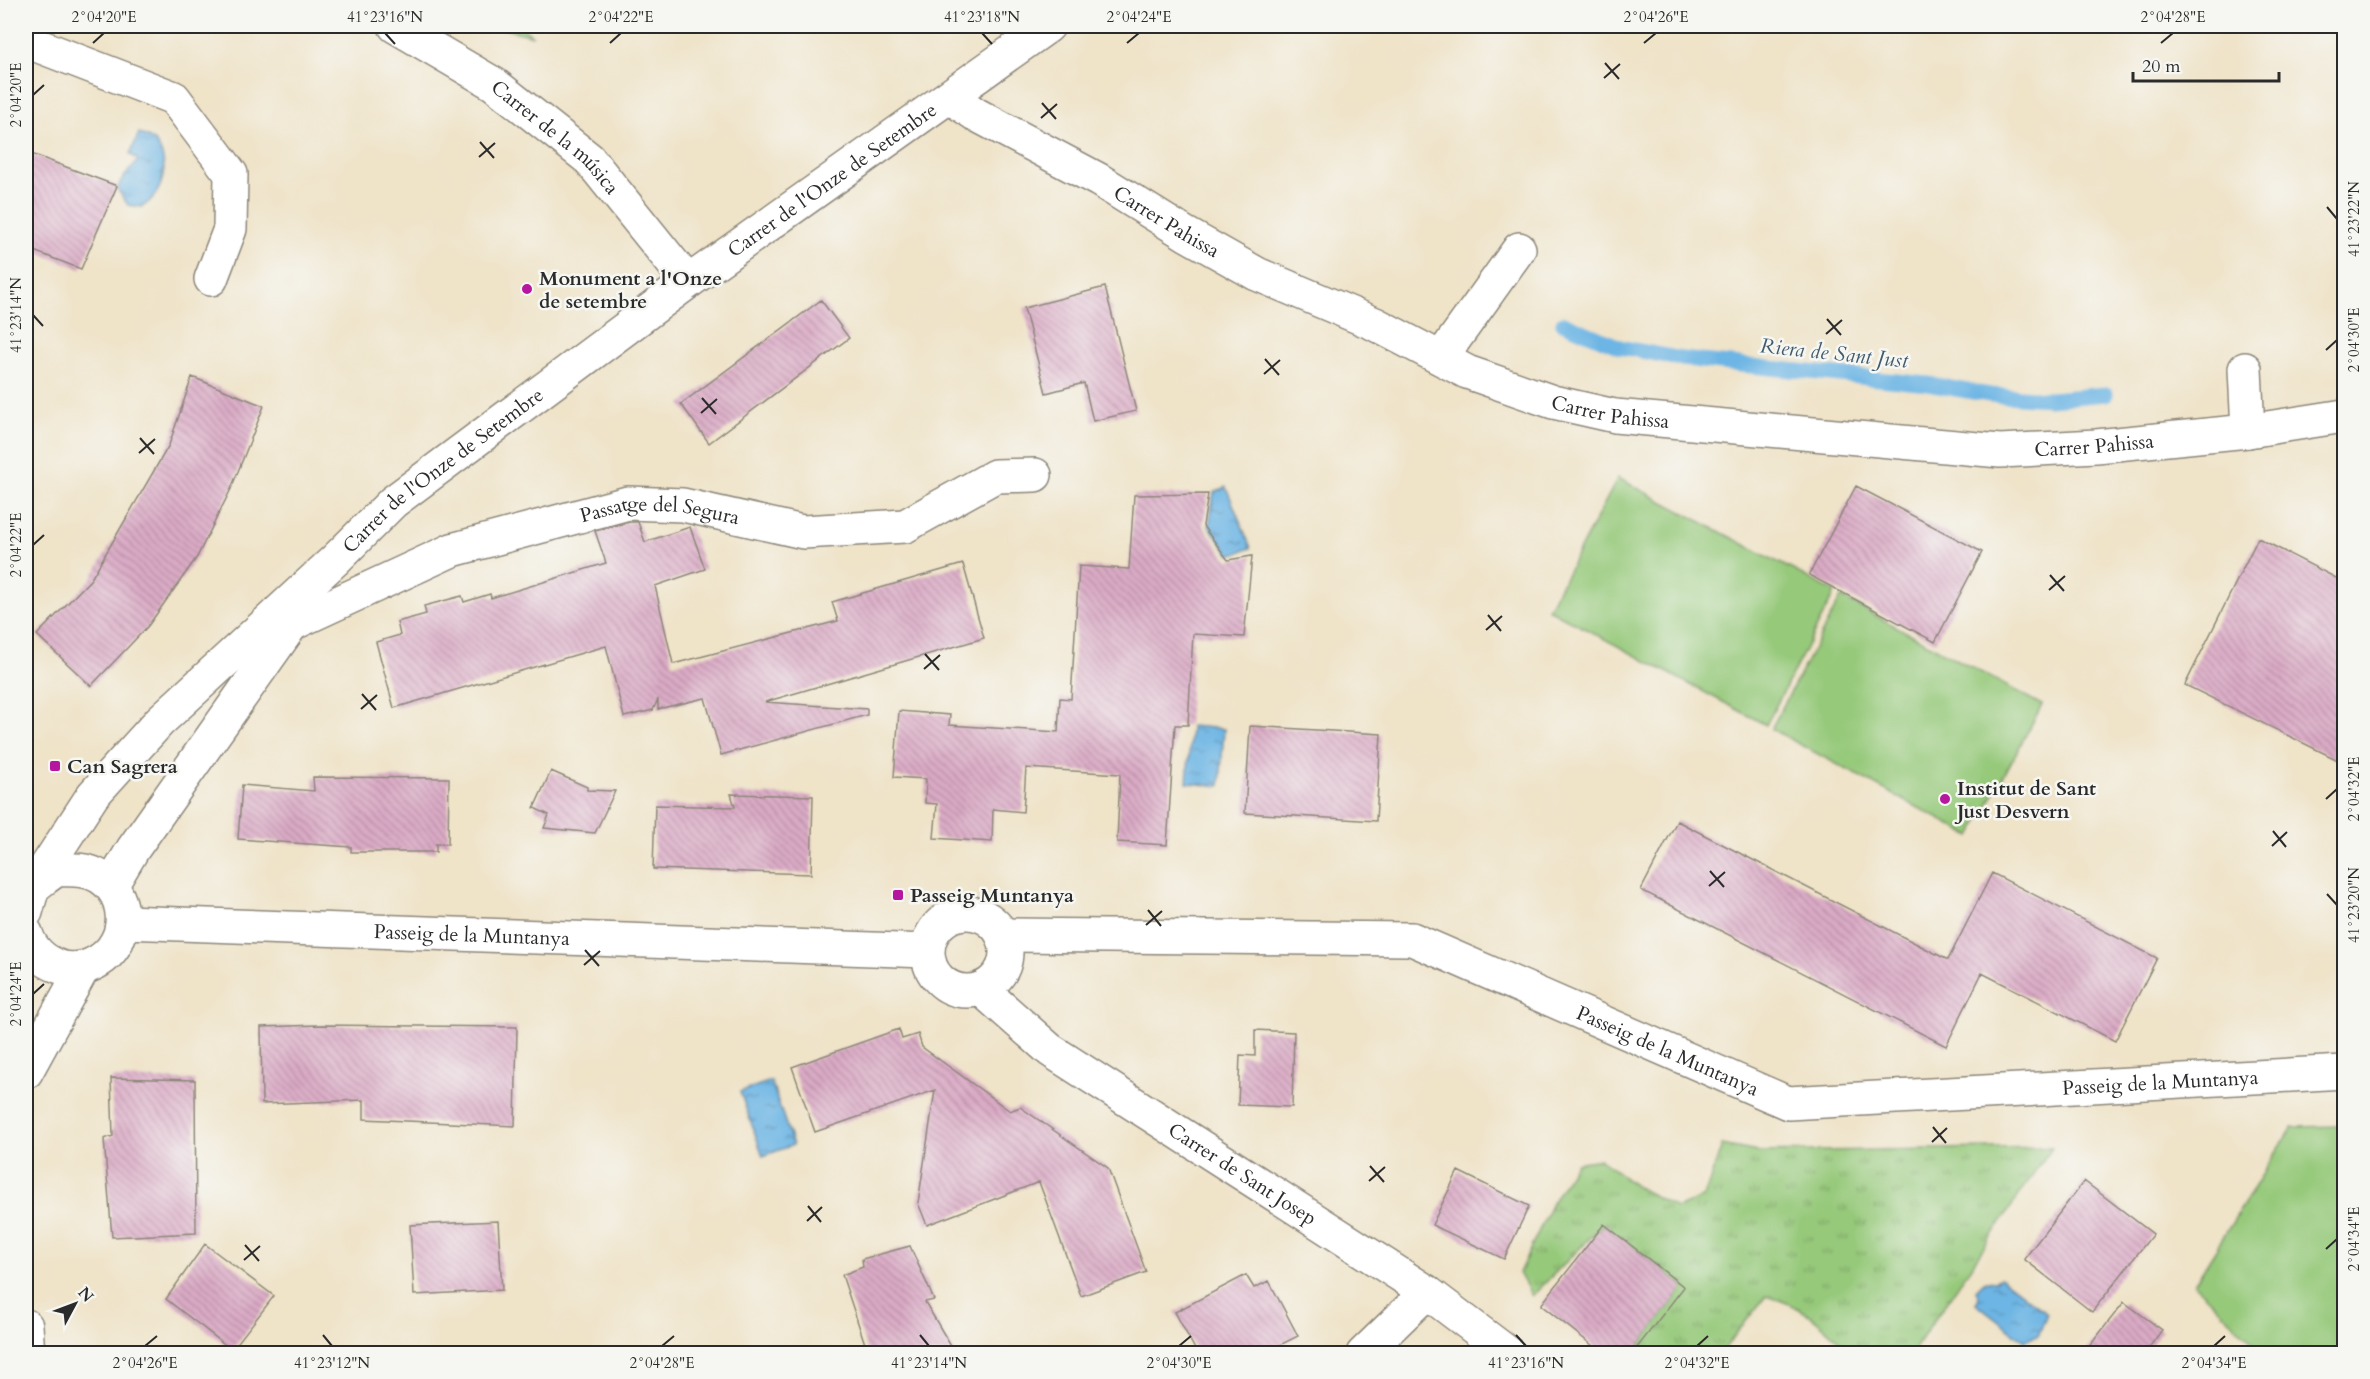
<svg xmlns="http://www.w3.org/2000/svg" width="2370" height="1379" font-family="Cardo,serif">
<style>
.green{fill:#96c97a;stroke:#607a52;stroke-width:1.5}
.park{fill:url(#park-tufts);stroke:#607a52;stroke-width:1.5}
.water{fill:url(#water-ripples);stroke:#4c7088;stroke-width:1.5}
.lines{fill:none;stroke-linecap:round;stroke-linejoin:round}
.stream{stroke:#6db5e4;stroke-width:15}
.building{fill:url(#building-back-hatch)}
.minor-casing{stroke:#8d877a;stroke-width:36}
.minor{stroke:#fff;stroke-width:33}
.ticks{fill:none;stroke:#2b2b2b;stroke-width:2}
.poi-dot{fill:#b5179e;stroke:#f6f6f2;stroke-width:2}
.labels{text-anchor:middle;stroke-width:5;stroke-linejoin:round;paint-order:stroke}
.street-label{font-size:20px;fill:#2b2b2b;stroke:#f6f6f2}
.poi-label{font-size:20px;font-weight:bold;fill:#2b2b2b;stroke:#f6f6f2;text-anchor:start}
.water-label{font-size:21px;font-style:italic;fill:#425b6c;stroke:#f6f6f2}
.neatline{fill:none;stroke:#2b2b2b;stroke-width:2}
.ticks-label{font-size:15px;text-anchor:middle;fill:#2b2b2b}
</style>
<defs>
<pattern id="park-tufts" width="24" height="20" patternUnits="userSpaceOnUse" patternTransform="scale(1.5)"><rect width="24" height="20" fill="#96c97a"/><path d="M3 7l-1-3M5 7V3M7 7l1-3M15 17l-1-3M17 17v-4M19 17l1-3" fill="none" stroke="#7ba364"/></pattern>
<pattern id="water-ripples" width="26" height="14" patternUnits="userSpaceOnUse" patternTransform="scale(1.5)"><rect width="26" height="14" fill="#6db5e4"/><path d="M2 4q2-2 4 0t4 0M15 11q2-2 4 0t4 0" fill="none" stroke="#5a93b9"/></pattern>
<pattern id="building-back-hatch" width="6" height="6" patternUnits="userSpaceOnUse" patternTransform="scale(1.5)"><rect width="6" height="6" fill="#dbabc6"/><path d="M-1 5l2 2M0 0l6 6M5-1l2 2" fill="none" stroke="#b28ba1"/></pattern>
</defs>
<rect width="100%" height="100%" fill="#f6f6f2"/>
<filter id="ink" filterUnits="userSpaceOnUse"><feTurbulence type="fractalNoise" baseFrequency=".0167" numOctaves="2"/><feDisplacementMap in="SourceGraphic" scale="12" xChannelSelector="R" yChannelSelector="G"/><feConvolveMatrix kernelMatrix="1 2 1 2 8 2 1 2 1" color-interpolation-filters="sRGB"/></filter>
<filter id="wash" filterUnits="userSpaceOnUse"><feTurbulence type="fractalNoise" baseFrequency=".008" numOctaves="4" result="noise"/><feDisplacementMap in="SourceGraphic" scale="24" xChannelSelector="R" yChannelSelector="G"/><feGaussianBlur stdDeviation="1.35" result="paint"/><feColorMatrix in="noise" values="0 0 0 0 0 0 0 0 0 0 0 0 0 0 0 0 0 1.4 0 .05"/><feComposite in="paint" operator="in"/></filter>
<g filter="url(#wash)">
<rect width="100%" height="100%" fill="#efe3c8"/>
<!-- green -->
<path class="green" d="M493,26H520L533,36Z
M1618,478L1835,592L1766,725L1548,609Z
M1841,597L2042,705L1971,836L1771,729Z
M2344,1126V1353H2264L2194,1284L2292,1127Z"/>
<!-- park -->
<path class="park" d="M1722,1145L1758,1152L2052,1147L1912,1353H1852C1823,1325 1806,1306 1766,1296L1721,1353H1633L1684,1287L1604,1224L1532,1296L1519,1273L1552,1203L1576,1163L1600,1159L1637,1187L1677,1208L1704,1197Z"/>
<!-- water -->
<path class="water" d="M139,133C144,136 152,138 156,143C171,164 163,194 142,207L128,205L118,190L120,182L138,160L130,154Z
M1226,487L1251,548L1230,555L1209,526L1214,492Z
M1191,726L1224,729L1220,786L1187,783Z
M771,1081L793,1145L763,1156L740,1092Z
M2000,1277L2047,1313L2039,1334L2025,1341L1976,1303L1979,1298L1976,1290L1985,1281L1995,1282Z"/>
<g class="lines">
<!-- stream -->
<path class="stream" d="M1563,323L1620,347L1682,359L1928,384L1990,395L2050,399L2106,394"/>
</g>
<g id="blocks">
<!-- building -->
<path class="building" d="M26,152L117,186L81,269L26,248Z
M1105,287L1136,411L1093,421L1084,383L1046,393L1024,308Z
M821,300L849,338L709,443L681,404Z
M192,377L264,406L231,489L197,557L148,626L91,686L37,635L91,579L169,445Z
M1856,486L1982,552L1935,642L1809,575Z
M1208,494L1203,526L1228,560L1252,556L1244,637L1193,634L1188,725H1175L1167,845L1117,842L1120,774L1026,768L1023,812L993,809L992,842L934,838L937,804L925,803L926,779L894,777L899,711L950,715L949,725L1058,732L1060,698L1071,699L1079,566L1129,569L1134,495Z
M630,522H638L645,542L690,527L705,569L655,586L673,664L838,621L832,602L963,564L984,638L765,702L867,709V715L721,755L705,698L658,709V699L653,710L624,717L606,646L394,708L376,642L400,635L397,622L426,614L424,606L462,596L464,602L490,594L491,598L606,563L595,531Z
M2258,538L2344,582V763L2185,685Z
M1250,726L1381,734L1376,821L1245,813Z
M551,771L587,787V790L615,791L595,833L544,828L549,815L534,808Z
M313,777L449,778L448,844H436V852H351V847L238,839L242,785L314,791Z
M731,794L813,796L811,874L653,869L655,805L735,807Z
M1677,821L1948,960L1992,873L2157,958L2115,1041L1982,973L1946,1046L1641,890Z
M319,1025L517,1027L515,1126L364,1119V1100L262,1104L261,1027Z
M899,1029L902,1039L918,1034L922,1047L1010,1111L1020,1107L1108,1168L1146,1272L1081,1296L1039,1182L927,1225L918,1203L935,1090L815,1132L792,1067Z
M1255,1030L1294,1032L1292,1107L1238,1105L1240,1055L1255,1056Z
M111,1078L195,1080L196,1233L112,1237L104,1139L113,1136Z
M1458,1171L1529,1206L1504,1259L1432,1225Z
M2084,1181L2153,1234L2092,1312L2024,1259Z
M498,1221L502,1290L414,1295L410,1225Z
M1604,1224L1684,1287L1633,1353H1602L1541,1305Z
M205,1244L274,1296L232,1350L166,1299Z
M910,1246L934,1300L925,1302L955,1353H868L842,1275L863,1267L862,1259Z
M1246,1275L1254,1288L1269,1281L1298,1336L1264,1353H1197L1175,1312Z
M2124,1302L2162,1330L2145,1353H2084Z"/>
</g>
</g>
<g filter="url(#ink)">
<use href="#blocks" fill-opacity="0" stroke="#8d877a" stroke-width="1.5"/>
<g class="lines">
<defs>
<g id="minor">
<path id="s1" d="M395,26L494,84L589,159L688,282"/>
<path d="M26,41L174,98L231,174L230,229L211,279"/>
<path id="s2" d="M950,97L975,114L1099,180L1186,234L1257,274L1375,324L1467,372L1553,402L1615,416L2000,451L2096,446L2248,431L2344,416"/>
<path d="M1441,358L1519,249"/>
<path d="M2245,369L2248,431"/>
<path id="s3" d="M292,624L452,550L628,503L683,505L803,532L905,526L995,476L1035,475"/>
<path d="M111,886L133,849L304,607"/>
<path id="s4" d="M26,912L33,887L93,795L121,764L160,721L335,560L393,502L688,282L1048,26"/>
<circle cx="967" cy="952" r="39"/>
<path id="s5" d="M124,922L927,951"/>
<path d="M26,933C31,950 43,961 60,967C69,970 82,969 91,965C141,943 128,870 74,870C68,870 60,869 55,871C48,875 40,882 33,887"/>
<path id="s6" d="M1003,935L1412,939L1788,1103L2344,1072"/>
<path id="s7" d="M981,989L1050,1050L1427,1292L1509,1354"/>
<path d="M26,1072L83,968"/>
<path d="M26,1326L28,1354"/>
<path d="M1363,1354L1427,1292"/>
</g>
</defs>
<!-- minor casing -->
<use href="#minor" class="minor-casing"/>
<!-- minor -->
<use href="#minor" class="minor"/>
</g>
</g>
<!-- ticks -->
<path class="ticks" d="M385,33L395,44M982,33L992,44M93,43L104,33M610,43L621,33M1127,43L1139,33M1644,43L1656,33M2161,43L2173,33M1605,63L1619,79M1604,78L1620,64M33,95L44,85M1042,103L1056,119M1041,118L1057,104M480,142L494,158M479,157L495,143M2327,207L2337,219M33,315L43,326M1827,319L1841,335M1826,334L1842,320M2326,350L2337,340M1265,359L1279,375M1264,374L1280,360M702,398L716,414M701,413L717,399M140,438L154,454M139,453L155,439M33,545L44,535M2050,575L2064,591M2049,590L2065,576M1488,615L1501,631M1486,630L1502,616M925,654L939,670M924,669L940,655M362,694L376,710M361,709L377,695M2326,799L2337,789M2273,831L2286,847M2272,846L2287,832M1710,871L1724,887M1709,886L1725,872M2327,894L2337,905M1148,910L1161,926M1146,925L1162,911M585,950L599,966M584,965L600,951M33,994L44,984M1933,1127L1946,1143M1932,1142L1947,1128M1370,1166L1384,1182M1369,1181L1385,1167M808,1206L821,1222M807,1221L822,1207M245,1245L259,1261M2326,1249L2337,1239M244,1260L260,1246M323,1335L332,1346M920,1335L929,1346M1516,1335L1526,1346M145,1346L157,1336M662,1346L674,1336M1179,1346L1191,1336M1697,1346L1708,1336M2214,1346L2225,1336"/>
<!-- markers -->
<g class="poi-dot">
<circle cx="527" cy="289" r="6"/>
<rect x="49" y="760" width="12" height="12" rx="3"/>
<circle cx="1945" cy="799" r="6"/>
<rect x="892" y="889" width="12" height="12" rx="3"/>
</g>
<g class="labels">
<!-- street labels -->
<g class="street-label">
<text dy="7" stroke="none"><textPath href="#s1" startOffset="196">Carrer de la música</textPath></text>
<text dy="7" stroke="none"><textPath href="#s4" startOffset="1100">Carrer de l'Onze de Setembre</textPath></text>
<text dy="7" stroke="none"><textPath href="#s2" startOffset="250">Carrer Pahissa</textPath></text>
<text dy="7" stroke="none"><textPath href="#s2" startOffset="736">Carrer Pahissa</textPath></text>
<text dy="7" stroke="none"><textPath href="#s2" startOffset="1222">Carrer Pahissa</textPath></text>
<text dy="7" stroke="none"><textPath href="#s4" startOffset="614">Carrer de l'Onze de Setembre</textPath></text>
<text dy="7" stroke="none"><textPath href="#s3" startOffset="390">Passatge del Segura</textPath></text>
<text dy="7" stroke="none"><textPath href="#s5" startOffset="348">Passeig de la Muntanya</textPath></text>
<text dy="7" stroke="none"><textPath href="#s6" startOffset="688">Passeig de la Muntanya</textPath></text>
<text dy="7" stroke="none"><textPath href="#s6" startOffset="1192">Passeig de la Muntanya</textPath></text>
<text dy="7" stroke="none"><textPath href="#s7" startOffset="321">Carrer de Sant Josep</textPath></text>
</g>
<!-- poi labels -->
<g class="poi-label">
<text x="539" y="285">Monument a l'Onze<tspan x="539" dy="23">de setembre</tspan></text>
<text x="67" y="773">Can Sagrera</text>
<text x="1957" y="795">Institut de Sant<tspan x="1957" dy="23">Just Desvern</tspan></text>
<text x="910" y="902">Passeig Muntanya</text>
</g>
<!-- water labels -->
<g class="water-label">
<text transform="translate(1834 353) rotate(6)" y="7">Riera de Sant Just</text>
</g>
</g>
<!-- margin -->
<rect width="2370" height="1379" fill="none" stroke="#f6f6f2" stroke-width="66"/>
<!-- north arrow -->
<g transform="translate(75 1304) rotate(49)" stroke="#f6f6f2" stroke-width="4.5" paint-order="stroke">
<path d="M0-4.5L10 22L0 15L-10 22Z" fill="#2b2b2b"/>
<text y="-9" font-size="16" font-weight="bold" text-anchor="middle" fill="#2b2b2b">N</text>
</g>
<!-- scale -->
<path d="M2133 72v9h146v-9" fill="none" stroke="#2b2b2b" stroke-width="3"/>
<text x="2142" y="72" font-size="18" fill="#2b2b2b" stroke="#f6f6f2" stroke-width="4.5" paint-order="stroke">20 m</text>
<rect x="33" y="33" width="2304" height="1313" class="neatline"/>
<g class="ticks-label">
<text x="104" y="22">2°04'20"E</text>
<text x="385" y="22">41°23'16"N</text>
<text x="621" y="22">2°04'22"E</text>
<text x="982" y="22">41°23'18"N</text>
<text x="1139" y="22">2°04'24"E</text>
<text x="1656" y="22">2°04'26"E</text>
<text x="2173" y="22">2°04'28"E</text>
<text transform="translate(16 95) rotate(-90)" y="5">2°04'20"E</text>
<text transform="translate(2354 219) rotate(-90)" y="5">41°23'22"N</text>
<text transform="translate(16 315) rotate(-90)" y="5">41°23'14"N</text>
<text transform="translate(2354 340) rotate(-90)" y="5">2°04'30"E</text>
<text transform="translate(16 545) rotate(-90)" y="5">2°04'22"E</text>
<text transform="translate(2354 789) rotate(-90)" y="5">2°04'32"E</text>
<text transform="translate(2354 905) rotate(-90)" y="5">41°23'20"N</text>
<text transform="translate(16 994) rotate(-90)" y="5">2°04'24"E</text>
<text transform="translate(2354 1239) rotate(-90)" y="5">2°04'34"E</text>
<text x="145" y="1368">2°04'26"E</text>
<text x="332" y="1368">41°23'12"N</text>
<text x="662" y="1368">2°04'28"E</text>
<text x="929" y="1368">41°23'14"N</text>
<text x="1179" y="1368">2°04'30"E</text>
<text x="1526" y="1368">41°23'16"N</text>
<text x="1697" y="1368">2°04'32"E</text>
<text x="2214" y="1368">2°04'34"E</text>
</g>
</svg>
